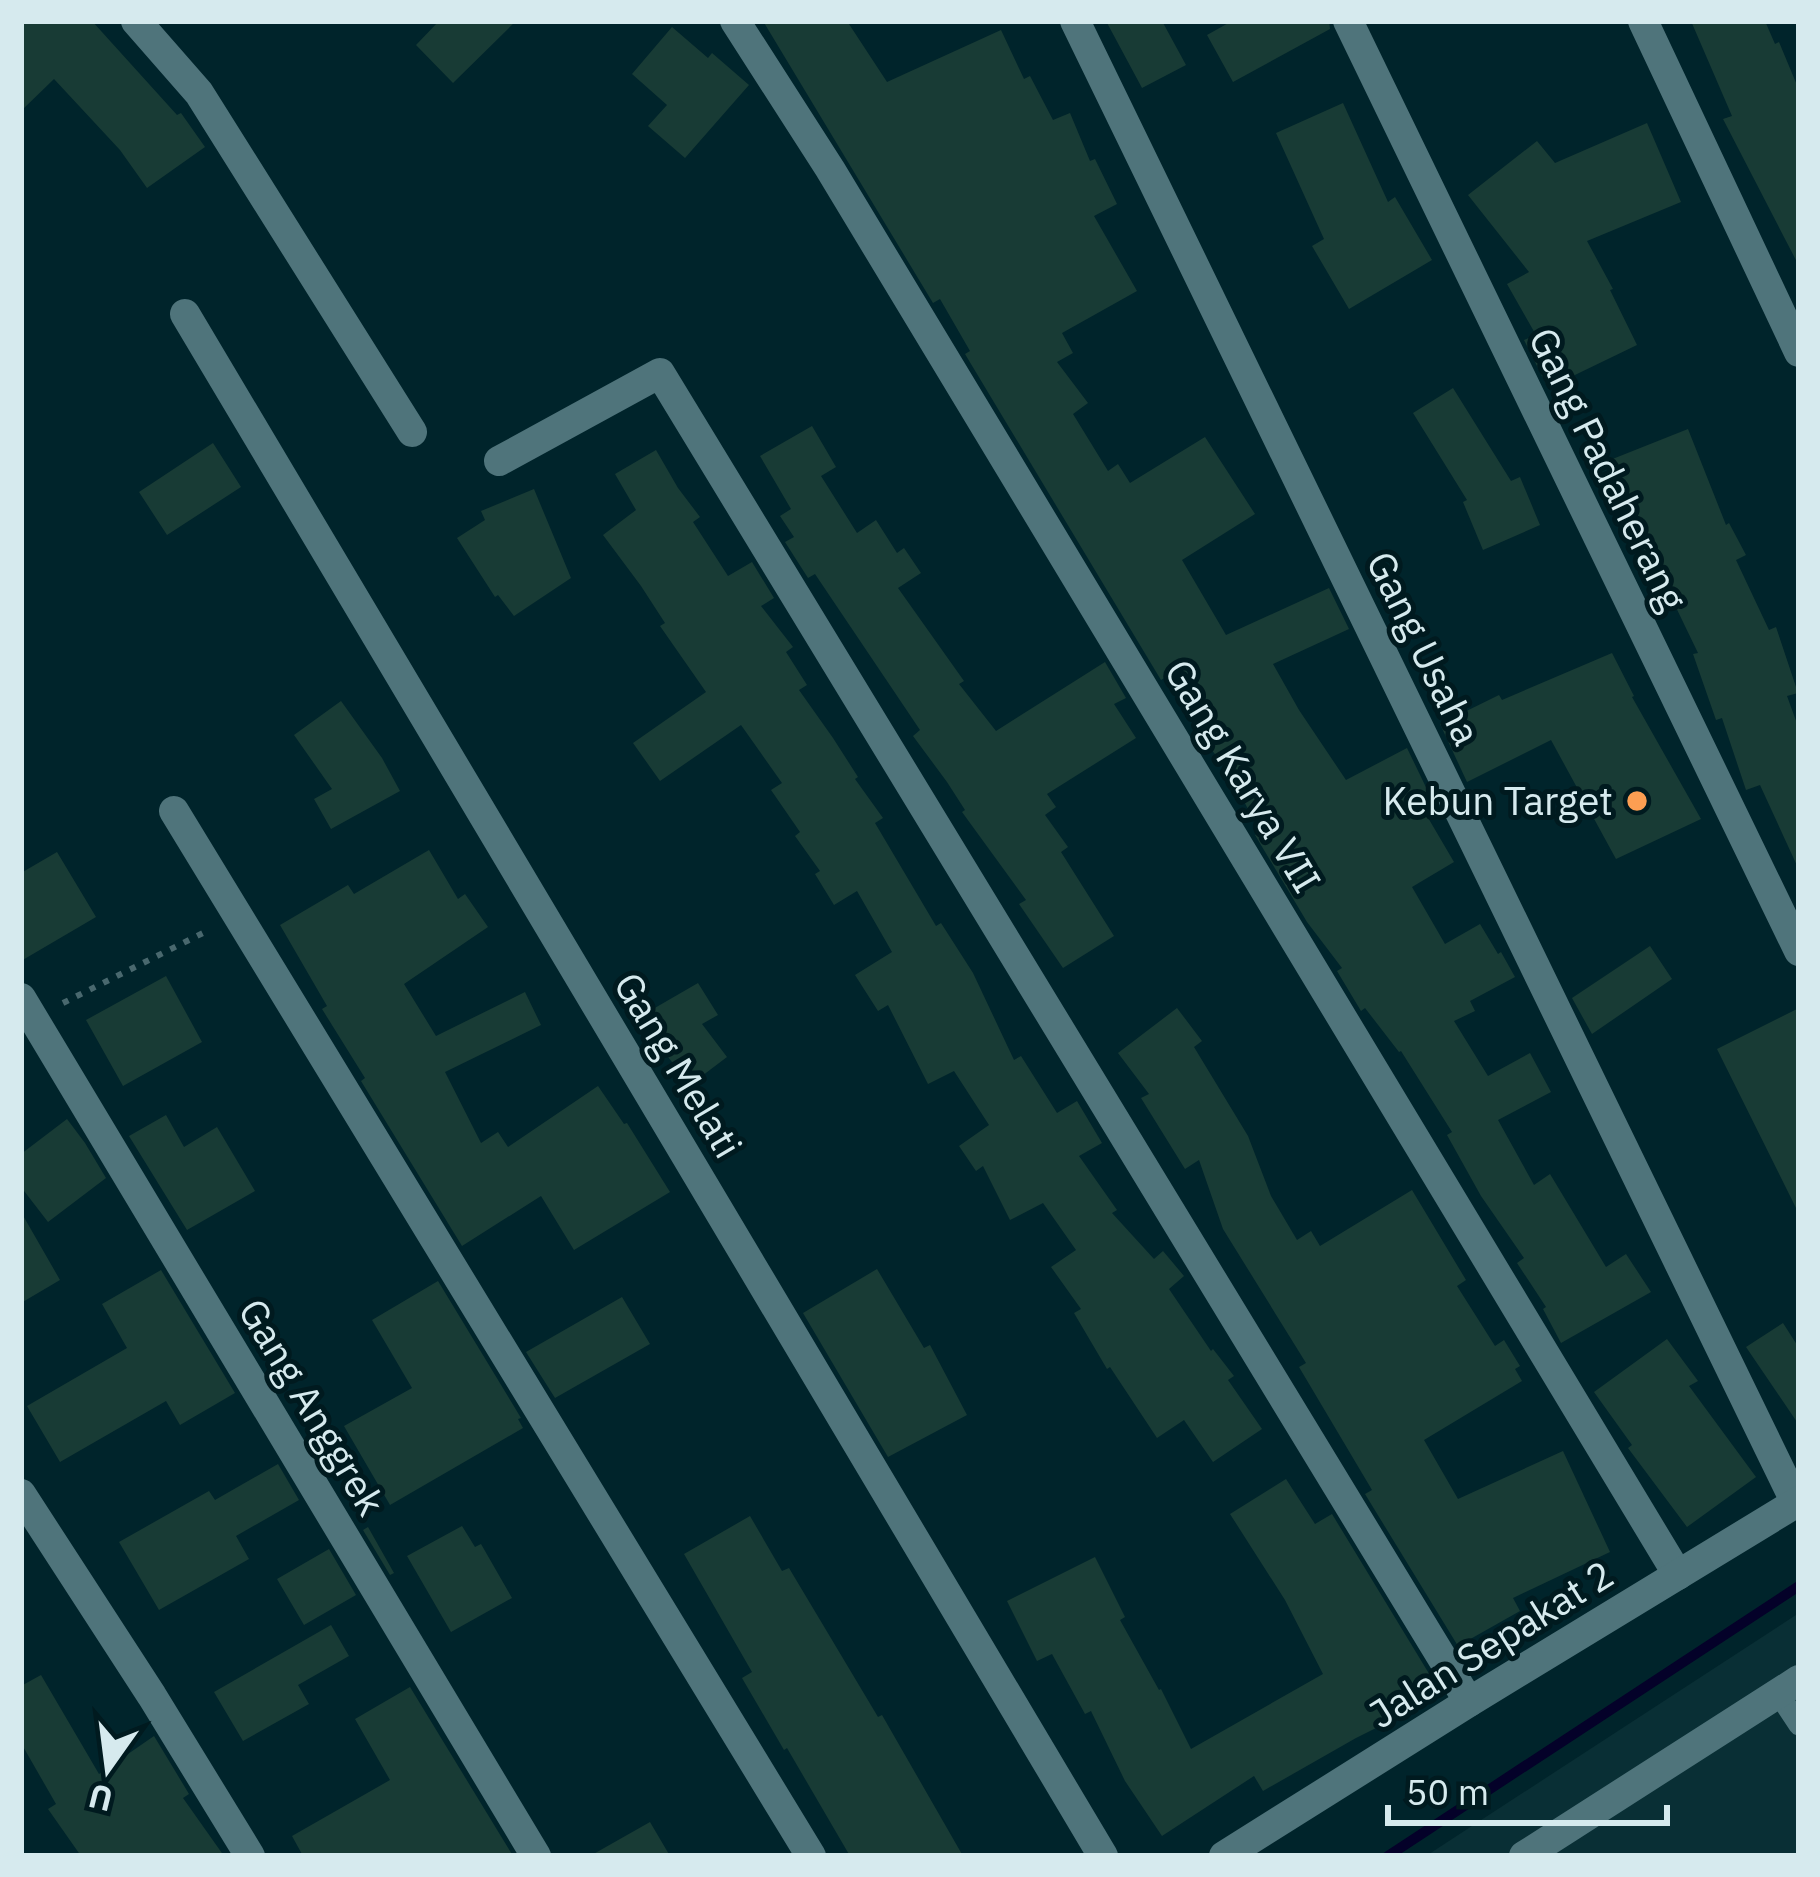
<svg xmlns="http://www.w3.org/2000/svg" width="1820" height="1877" font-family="'IBM Plex Sans',sans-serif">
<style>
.built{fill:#092f35}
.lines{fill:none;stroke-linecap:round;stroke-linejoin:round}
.stream{stroke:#040129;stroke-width:10}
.building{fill:#183b35}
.path{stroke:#49686e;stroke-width:6;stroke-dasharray:6 9;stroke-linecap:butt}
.service{stroke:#4f747b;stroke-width:21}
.minor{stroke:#4f747b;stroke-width:30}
.tertiary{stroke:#4f747b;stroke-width:30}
.poi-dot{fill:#fc9e52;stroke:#001a1f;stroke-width:4.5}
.labels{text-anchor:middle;stroke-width:10;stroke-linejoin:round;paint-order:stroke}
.street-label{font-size:39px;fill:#d6eaee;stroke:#001a1f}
.poi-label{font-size:39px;fill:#d6eaee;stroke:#001a1f;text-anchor:end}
</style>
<rect width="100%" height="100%" fill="#00242b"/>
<!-- built -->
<path class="built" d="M1799,1613V1856H1426Z"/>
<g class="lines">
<!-- stream -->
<path class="stream" d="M1388,1856L1799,1586"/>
</g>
<!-- building -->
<path class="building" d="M21,21H92L177,115L181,113L205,147L147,188L120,150L54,79L21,111Z
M439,21H516L453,83L416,45Z
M763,21H847L887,82L1001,30L1024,79L1030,76L1053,120L1070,113L1090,161L1095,159L1117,204L1094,216L1137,291L1062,333L1073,353L1057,362L1088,403L1073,414L1108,471L1118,464L1130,483L1205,437L1255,514L1182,560L1226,635L1329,588L1349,629L1273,664L1299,710L1346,780L1407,748L1437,810L1427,816L1454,862L1412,887L1445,944L1480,924L1498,954L1501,952L1515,977L1470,1001L1475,1011L1454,1021L1488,1076L1530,1053L1551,1092L1498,1120L1534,1185L1550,1174L1606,1267L1626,1254L1651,1292L1561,1343L1543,1309L1546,1307L1517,1263L1524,1258L1481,1196L1447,1135L1452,1132L1401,1051L1399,1052L1365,1008L1361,1011L1337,971L1342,968L1307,922L1255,835L1260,832L1226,767L1203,740L1166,677L1161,680L965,354L970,351L940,299L933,303Z
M1106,21H1162L1186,65L1142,88Z
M1232,21H1329L1330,29L1233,82L1207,35Z
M1691,21H1765L1775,44L1779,42L1799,90V266L1723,119L1732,116Z
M672,27L708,58L712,53L749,85L685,158L648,126L667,105L632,74Z
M1343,103L1388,202L1395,197L1432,260L1349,309L1312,246L1324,239L1276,133Z
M1647,123L1681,202L1587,241L1613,289L1610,290L1637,345L1548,388L1524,340L1536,335L1507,284L1529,272L1468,195L1537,141L1555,163Z
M1453,388L1511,481L1520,477L1540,525L1483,550L1463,502L1467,500L1413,413Z
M812,426L836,467L821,476L857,533L876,520L897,553L904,548L921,573L898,588L964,681L959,684L996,731L1105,662L1126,698L1114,704L1136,738L1047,794L1056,807L1045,815L1068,847L1061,852L1114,936L1063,968L1019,904L1026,900L962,812L965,810L947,782L913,736L920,730L815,574L808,578L785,542L794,537L780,516L791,509L760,456Z
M1688,429L1726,525L1729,523L1746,555L1736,560L1769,630L1776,627L1798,693L1787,696L1799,729V870L1760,785L1746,790L1722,718L1716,720L1693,654L1698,653L1670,595L1630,524L1605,462Z
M213,443L241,487L167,535L139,492Z
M656,450L678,488L700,517L693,522L728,576L752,562L774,598L761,606L793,647L786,652L807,685L799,690L833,738L858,777L855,779L883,818L875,823L936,926L941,923L973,973L1014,1060L1021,1056L1057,1113L1077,1101L1102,1143L1079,1156L1117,1210L1112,1213L1154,1259L1163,1251L1184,1276L1169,1289L1211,1351L1213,1349L1234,1376L1228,1380L1262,1429L1213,1462L1184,1420L1157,1438L1110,1367L1107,1369L1074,1313L1081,1309L1051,1267L1076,1250L1043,1203L1010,1220L983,1166L976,1171L959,1146L989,1125L954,1071L928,1084L888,1005L878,1011L855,975L892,952L857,891L834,905L815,874L820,871L795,836L800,832L771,790L782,783L741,725L660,781L633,743L706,692L660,626L665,623L641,586L603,535L636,510L615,474Z
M534,489L571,578L514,616L498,595L495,597L457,538L485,520L481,511Z
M1612,653L1634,696L1632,697L1701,819L1616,859L1551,740L1467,782L1440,724L1499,695L1502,700Z
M341,701L382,758L400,791L331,829L314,799L332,789L294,735Z
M429,850L458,899L465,894L488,927L404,984L436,1036L525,992L541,1025L445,1072L481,1143L498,1132L508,1147L598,1086L624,1124L627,1123L670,1192L574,1250L541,1196L462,1246L361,1081L365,1078L322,1009L327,1006L280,925L348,885L354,894Z
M57,852L96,917L21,961V873Z
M1650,946L1672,979L1592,1034L1572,998Z
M166,976L202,1042L123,1086L86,1020Z
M698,983L718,1015L702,1024L727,1057L690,1085L661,1048L653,1053L634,1020Z
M1177,1008L1202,1041L1194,1047L1248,1136L1271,1196L1297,1240L1311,1231L1320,1246L1412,1190L1466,1280L1457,1286L1495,1346L1504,1340L1520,1366L1515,1369L1522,1381L1424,1440L1458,1499L1563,1451L1610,1552L1513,1598L1520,1611L1458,1646L1365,1494L1372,1490L1299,1367L1306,1363L1223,1229L1199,1160L1185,1169L1141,1098L1149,1094L1118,1053Z
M1799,1008V1214L1717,1049Z
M166,1115L184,1147L217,1127L255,1191L187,1230L129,1136Z
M67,1119L85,1143L106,1178L48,1222L21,1187V1154Z
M21,1212L60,1280L21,1303Z
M877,1269L924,1348L930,1345L967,1415L888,1457L803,1313Z
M161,1270L235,1393L180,1425L166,1401L60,1462L27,1406L127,1348L102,1304Z
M438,1281L521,1418L518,1419L523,1428L390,1505L344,1426L412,1388L372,1320Z
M622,1297L650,1344L555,1398L526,1352Z
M1783,1323L1799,1348V1425L1746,1347Z
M1667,1339L1698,1381L1689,1386L1756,1477L1687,1527L1628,1448L1632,1445L1594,1392Z
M278,1464L299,1500L236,1536L249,1559L159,1610L119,1542L209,1491L215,1500Z
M1286,1479L1315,1524L1332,1514L1442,1695L1356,1738L1263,1791L1254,1776L1162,1836L1125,1781L1091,1711L1085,1714L1052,1654L1037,1661L1007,1601L1095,1557L1125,1617L1120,1620L1159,1690L1161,1689L1191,1749L1323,1674L1285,1600L1230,1514Z
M750,1516L782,1571L789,1568L878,1717L882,1715L963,1856H850L787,1748L784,1750L742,1678L752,1672L684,1554Z
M462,1526L475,1547L481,1544L512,1598L451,1632L407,1556Z
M368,1527L394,1573L390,1575L363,1530Z
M329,1549L356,1595L304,1625L277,1579Z
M331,1625L349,1656L298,1685L309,1704L243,1741L214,1692Z
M41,1675L99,1774L154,1736L189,1794L183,1798L224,1856H81L48,1809L56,1804L21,1743V1686Z
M410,1687L513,1856H303L292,1836L390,1780L355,1719Z
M650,1822L670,1856H590Z"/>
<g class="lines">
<!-- path -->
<path class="path" d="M63,1003L207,931"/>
<!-- service -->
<path class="service" d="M1778,1693L1799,1725"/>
<!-- minor -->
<path class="minor" d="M136,21L199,93L412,432
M735,21L830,169L987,429L1678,1575
M1075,21L1796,1503
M1348,21L1799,951
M1643,21L1799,352
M185,314L1103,1856
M499,461L660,373L1469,1702
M174,811L811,1856
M21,998L536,1856
M21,1494L152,1696L250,1856
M1524,1856L1799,1680"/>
<!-- tertiary -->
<path class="tertiary" d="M1224,1856L1469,1702L1799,1501"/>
</g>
<!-- markers -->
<circle class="poi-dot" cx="1637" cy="801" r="12"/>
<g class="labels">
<!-- street labels -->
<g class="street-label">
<text transform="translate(1608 469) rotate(64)" y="14">Gang Padaherang</text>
<text transform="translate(1424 648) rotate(64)" y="14">Gang Usaha</text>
<text transform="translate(1243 776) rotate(59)" y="14">Gang Karya VII</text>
<text transform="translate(678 1065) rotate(59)" y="14">Gang Melati</text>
<text transform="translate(312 1407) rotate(59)" y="14">Gang Anggrek</text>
<text transform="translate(1491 1644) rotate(-32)" y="14">Jalan Sepakat 2</text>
</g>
<!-- poi labels -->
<g class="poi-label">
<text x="1613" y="815">Kebun Target</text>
</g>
</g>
<!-- border -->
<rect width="1820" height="1877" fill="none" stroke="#d6eaee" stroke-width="48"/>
<!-- north arrow -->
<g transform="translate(108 1769) rotate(194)" stroke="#001a1f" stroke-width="9" paint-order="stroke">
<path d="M0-9L21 45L0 30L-21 45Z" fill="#d6eaee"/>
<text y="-18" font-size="33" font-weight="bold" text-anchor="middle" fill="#d6eaee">U</text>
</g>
<!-- scale -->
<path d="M1388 1805v18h279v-18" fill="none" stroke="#d6eaee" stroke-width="6"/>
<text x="1406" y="1805" font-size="36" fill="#d6eaee" stroke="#001a1f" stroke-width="9" paint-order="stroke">50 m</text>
</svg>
